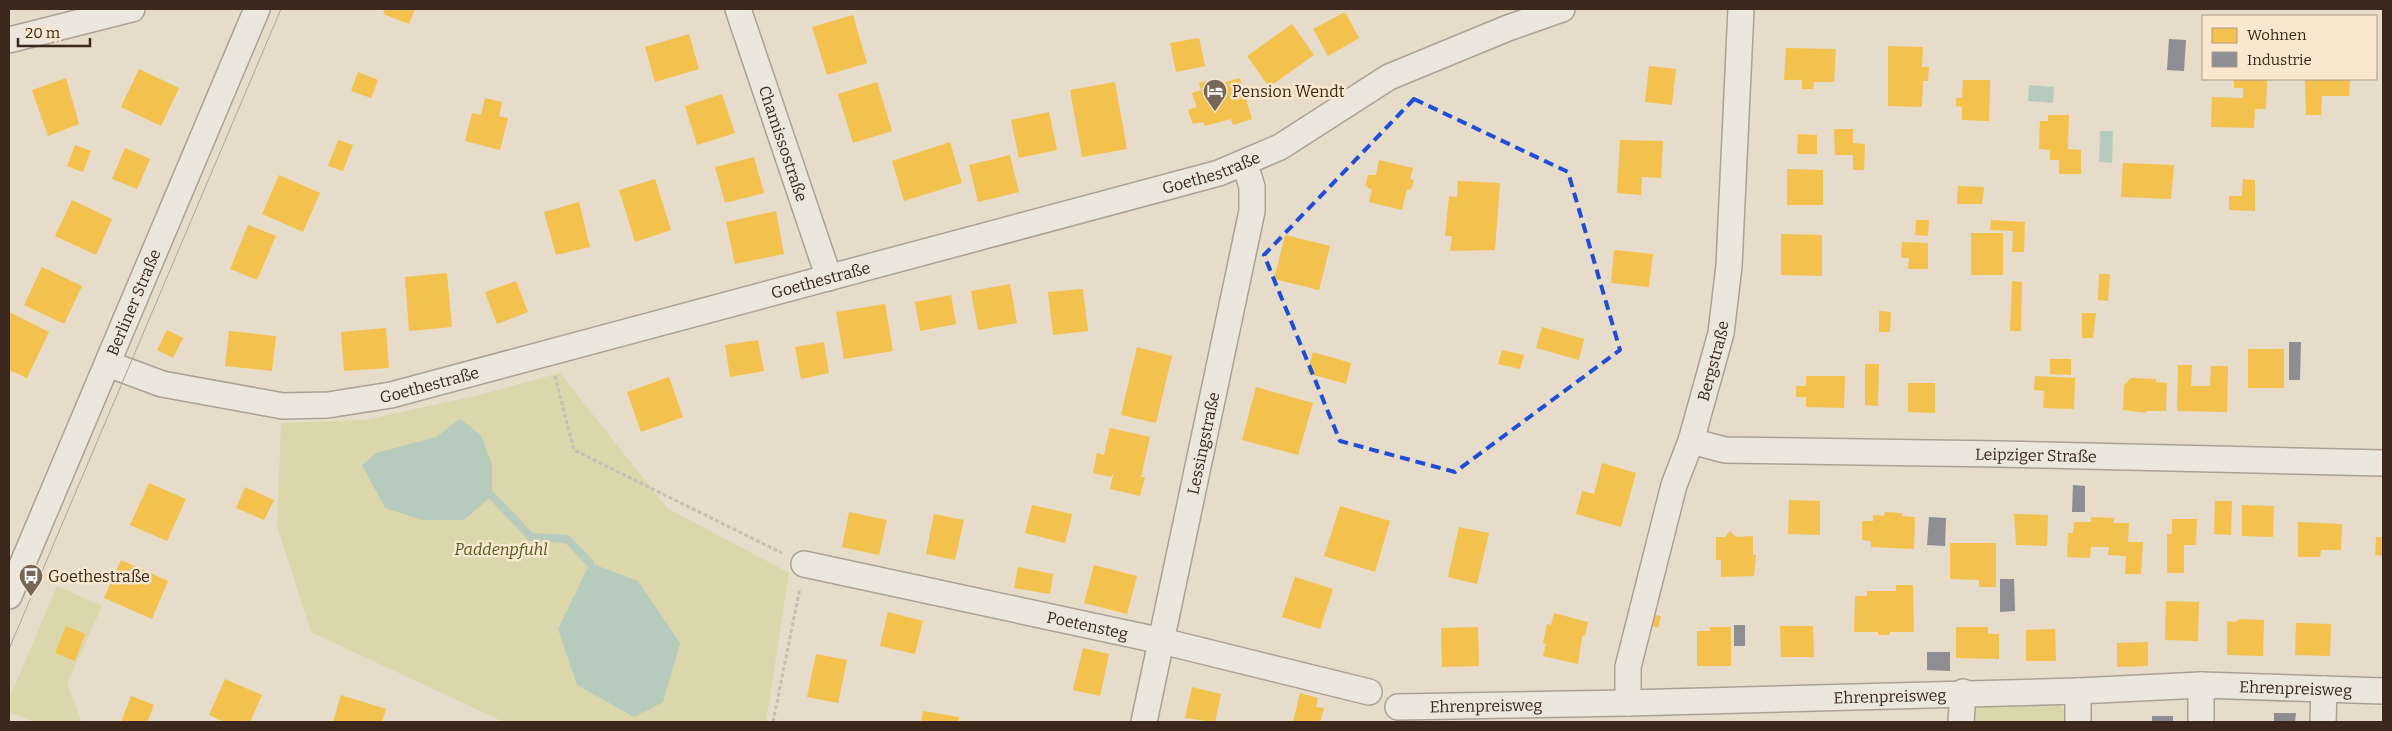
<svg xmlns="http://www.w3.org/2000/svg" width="2392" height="731" font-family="Bitter,serif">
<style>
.green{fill:#dbd6ab}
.water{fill:#b7cbbc}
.homes{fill:#f2c14e}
.industry{fill:#8d8d92}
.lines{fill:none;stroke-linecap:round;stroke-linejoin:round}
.stream{stroke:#b7cbbc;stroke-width:8}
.minor-casing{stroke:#aca094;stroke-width:28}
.path{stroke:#c6bdb4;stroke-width:3;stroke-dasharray:4 2.5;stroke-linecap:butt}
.minor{stroke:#ede6dd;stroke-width:25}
.tram{stroke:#ada59d;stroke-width:1}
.marked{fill:none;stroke:#1d4ed8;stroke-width:4;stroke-dasharray:10 6;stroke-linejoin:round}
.labels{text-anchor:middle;stroke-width:5;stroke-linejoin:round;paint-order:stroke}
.poi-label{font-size:16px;fill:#3b271b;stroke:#f9e8cf;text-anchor:start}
.street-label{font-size:16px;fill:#3b271b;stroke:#f9e8cf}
.park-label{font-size:16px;font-style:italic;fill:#525a1f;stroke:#f9e8cf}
</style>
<rect width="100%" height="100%" fill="#e7dbca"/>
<!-- green -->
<path class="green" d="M560,373L667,508L789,573L766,722H504L311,632L277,526L281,423L365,420L480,395Z
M57,586L102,606L67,684L82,722H35L9,712V699Z
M2054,702L2062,707L2069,722H1972L1974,712L1981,704Z"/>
<!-- water -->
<path class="water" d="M2029,85L2054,87L2053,103L2028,101Z
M2100,131H2113L2112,163L2099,162Z
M460,419L481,435L492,464V496L464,520H423L385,508L362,465L376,453L436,437Z
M590,563L638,581L680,643L663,702L634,717L577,685L558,629Z"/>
<!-- homes -->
<path class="homes" d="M385,9H415L409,24L383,14Z
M1345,12L1359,38L1328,56L1313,29Z
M853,15L867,63L827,75L812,27Z
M1292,24L1314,55L1269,87L1247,56Z
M689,34L699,69L655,82L645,47Z
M1199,38L1205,66L1176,72L1170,43Z
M1888,46L1923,47L1922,67H1929L1928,81H1923L1922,107L1888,106Z
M1786,48L1836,49L1834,82H1814L1813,89H1802V80H1784Z
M1649,66L1676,69L1672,105L1645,102Z
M139,69L179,88L161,126L121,107Z
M358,72L378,80L371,98L351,91Z
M66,78L79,124L48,136L32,90Z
M1240,78L1252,119L1233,125L1231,119L1205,126L1203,122L1193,124L1188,110L1197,107L1192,93L1201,90L1199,83L1211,80L1213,86Z
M2234,79H2267L2266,109H2255L2254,128L2211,127L2212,97L2243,98V88H2234Z
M2305,79H2350L2349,96H2322L2321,115H2306Z
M1963,80H1990L1989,121L1962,120V107L1956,106V98H1962Z
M877,82L892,131L853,143L838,94Z
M1115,82L1127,149L1082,157L1070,90Z
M722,94L735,133L697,145L685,106Z
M485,98L502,102L499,116L508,118L500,150L465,141L472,113L481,115Z
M1049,112L1057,150L1019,158L1011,120Z
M2048,115H2069L2068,149L2081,150V174H2059V160H2050V150L2039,149L2040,121H2048Z
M1834,129H1853V143L1865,144L1864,170H1853V155H1835Z
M1798,134L1817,135V154H1797Z
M338,140L353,145L343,171L328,166Z
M1620,140L1663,141L1661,178L1642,177L1641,195L1617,193Z
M950,142L962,183L904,201L892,161Z
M75,145L91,151L83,172L67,166Z
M125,148L150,159L137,189L112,179Z
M1010,155L1019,192L978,202L969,165Z
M754,157L764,193L725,203L715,167Z
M1379,160L1413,168L1410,179L1414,180L1411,190L1407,189L1402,210L1369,202L1372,190L1365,186L1368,175H1376Z
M2123,163L2174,165L2171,199L2121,197Z
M1787,169L1823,170V205H1787Z
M279,175L320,193L303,232L262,214Z
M655,179L671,230L635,242L619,190Z
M2243,179L2255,180V211L2229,210V196H2242Z
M1458,181L1500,183L1495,250L1450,251L1452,236H1445L1449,196L1457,197Z
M1958,186L1984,187L1982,204H1957Z
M72,200L112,219L96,255L55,236Z
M579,202L590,247L556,255L544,212Z
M776,211L784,254L735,264L726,222Z
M1916,220H1929L1928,236L1915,235Z
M1991,220L2025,222L2024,252H2012L2013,231L1990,230Z
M248,225L276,236L257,280L230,269Z
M1971,233H2003V275H1971Z
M1781,234L1822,235V276L1781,275Z
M1285,235L1330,246L1319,290L1274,279Z
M1902,242L1928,243V269H1908L1909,258H1901Z
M1614,250L1653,254L1649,287L1611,283Z
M42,267L82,286L64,324L24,305Z
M447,273L452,327L409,331L405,277Z
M2099,274H2110L2108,301L2098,300Z
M516,281L528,312L497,324L485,292Z
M2012,281L2022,282L2021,331H2010Z
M1010,284L1017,323L978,330L971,291Z
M1083,289L1088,331L1053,335L1048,292Z
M951,295L956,324L920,331L915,302Z
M885,304L893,351L844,359L836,312Z
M1879,311L1891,312L1890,332H1879Z
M9,312L49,332L27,378L9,370Z
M2082,313H2096L2093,338H2082Z
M1542,327L1584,339L1579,360L1536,348Z
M386,328L389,368L344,371L341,332Z
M167,330L183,338L173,358L157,350Z
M229,331L276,336L272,371L225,366Z
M758,340L764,371L730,377L725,345Z
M824,342L829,373L801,379L795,347Z
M1137,347L1172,356L1156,423L1121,415Z
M2248,349H2284V388H2248Z
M1502,350L1524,355L1520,369L1498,364Z
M1313,352L1351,363L1346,384L1307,373Z
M2050,359H2071V375L2050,374Z
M1865,364H1879L1878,406L1865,405Z
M2178,365H2192L2191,386H2210L2211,366H2228L2227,412L2177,411Z
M1806,376H1845L1844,408L1806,407V397H1796V386H1806Z
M2035,376L2075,378L2074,409L2043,408L2044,391L2034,390Z
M669,377L683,417L641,432L627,392Z
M2131,378L2156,379V382L2167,383L2166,411H2146V413L2123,410L2124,385Z
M1908,383H1935V413L1908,412Z
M1256,387L1313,403L1298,455L1242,440Z
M1110,428L1150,437L1141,477H1145L1140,496L1110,489L1114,471L1111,477L1093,473L1097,453L1104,455Z
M1602,463L1636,473L1621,527L1576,514L1582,491L1594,494Z
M149,483L186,499L167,541L130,525Z
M245,487L274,500L264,520L236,508Z
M1789,500L1820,501V535L1788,534Z
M2215,501H2232L2231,535L2214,534Z
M1032,505L1072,514L1065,543L1025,533Z
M2242,505L2274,506L2273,537L2242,536Z
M1340,506L1390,521L1375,572L1324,556Z
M849,512L887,520L879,555L842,547Z
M1885,512L1902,513V516L1915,517L1914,549L1871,547V541L1862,540V521H1873V515L1884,516Z
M934,514L964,520L955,560L926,554Z
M2014,514L2048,515L2047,546L2016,545Z
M2091,517L2114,518V523H2129L2128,542H2143L2141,574H2125L2126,556L2108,555L2109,547H2091L2090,558L2067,557L2068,533H2073L2074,522H2091Z
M2172,519H2197L2196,545H2184V573H2167V534H2172Z
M2298,522L2342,524L2341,550H2321L2320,557H2298Z
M1459,527L1489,533L1477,584L1448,577Z
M1730,531L1736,537L1753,536V555H1756L1754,576L1721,577V560H1716V537H1725Z
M2376,537H2383V556L2375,555Z
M1950,543H1996V587H1979V580L1950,579Z
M121,560L168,581L152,619L104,598Z
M1094,565L1137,576L1127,614L1084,603Z
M1018,567L1053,574L1050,594L1014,588Z
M1295,577L1333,589L1320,629L1282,617Z
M1896,585H1913L1914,632H1890V635H1878V632H1854L1855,596H1867V591H1896Z
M2166,601L2199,602L2198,641L2165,640Z
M888,612L923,621L915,654L880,646Z
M1554,613L1588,622L1585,635L1582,637L1578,664L1543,656L1546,644L1543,643L1547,624L1551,625Z
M1655,615L1661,616L1658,628L1652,626Z
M2239,619L2264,620L2263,656L2227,655V621L2236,622Z
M2296,623L2331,624L2330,656L2295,655Z
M66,626L85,634L75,661L55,653Z
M1780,626H1813L1814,657H1781Z
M1478,627L1479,666L1442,667L1441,628Z
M1710,627H1731V666H1697V631H1710Z
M1956,627H1988V634H1999V659L1956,658Z
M2055,629L2056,661H2026V630Z
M2148,642V666L2117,667V643Z
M1083,648L1109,654L1100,696L1073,690Z
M816,654L847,660L838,703L807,697Z
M225,679L262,695L250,722H225L209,715Z
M1192,687L1221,694L1215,722L1185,718Z
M1300,693L1318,698L1316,707L1324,708L1320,722H1293Z
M341,695L386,709L382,722H333Z
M131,696L154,705L147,722H121Z
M923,711L959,717L958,722H921Z"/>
<!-- industry -->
<path class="industry" d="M2169,39L2186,40L2184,71L2167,70Z
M2289,342H2301L2300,380H2289Z
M2073,485L2085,486V512H2072Z
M1929,517L1946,518L1945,546L1927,545Z
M2000,579H2014L2015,611L2000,612Z
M1734,625H1745V646H1734Z
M1927,652H1950V671L1927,670Z
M2274,713H2296L2295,722H2274Z
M2152,716H2173V722H2152Z"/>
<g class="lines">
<!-- stream -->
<path class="stream" d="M492,496L531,537L567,539L590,563"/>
<defs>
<g id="minor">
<path id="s1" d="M738,9L829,278"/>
<path d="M9,40L132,9"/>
<path id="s2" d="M108,364L162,384L283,406L328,405L391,395L1219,173L1280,147L1389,77L1508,28L1562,9"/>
<path id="s3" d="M1691,441L1725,450L1999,454L2383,463"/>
<path id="s4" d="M804,564L1162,641L1369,692"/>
<path id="s5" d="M9,596L257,9"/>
<path id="s6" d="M1628,703V667L1674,485L1691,441L1721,333L1729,266L1741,9"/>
<path id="s7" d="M1398,707L1628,703L2078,691L2201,685L2383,691"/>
<path id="s8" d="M1144,722L1252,211V187L1245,164"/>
<path d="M1961,722L1963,692"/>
<path d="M2078,722V691"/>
<path d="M2201,722V685"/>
<path d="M2323,722L2324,689"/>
</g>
</defs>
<!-- minor casing -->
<use href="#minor" class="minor-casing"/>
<!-- path -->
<path class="path" d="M555,376L574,450L782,553
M773,722L800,588"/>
<!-- minor -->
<use href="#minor" class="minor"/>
<!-- tram -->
<path class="tram" d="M9,649L281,9"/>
</g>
<!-- marked area -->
<path class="marked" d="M1414,99L1568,172L1620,350L1455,472L1340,441L1264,255Z"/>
<!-- icons -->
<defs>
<symbol id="hotel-pin" viewBox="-11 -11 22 30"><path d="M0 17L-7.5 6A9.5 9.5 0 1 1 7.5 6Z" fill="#776658" stroke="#f9e8cf"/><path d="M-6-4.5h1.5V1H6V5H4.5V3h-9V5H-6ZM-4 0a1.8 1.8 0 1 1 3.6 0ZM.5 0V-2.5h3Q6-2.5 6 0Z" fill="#fff"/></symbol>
<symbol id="bus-pin" viewBox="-11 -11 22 30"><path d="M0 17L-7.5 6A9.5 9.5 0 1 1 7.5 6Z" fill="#776658" stroke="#f9e8cf"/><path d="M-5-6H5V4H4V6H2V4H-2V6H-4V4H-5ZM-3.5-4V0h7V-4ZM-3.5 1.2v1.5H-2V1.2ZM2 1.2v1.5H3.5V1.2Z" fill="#fff"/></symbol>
</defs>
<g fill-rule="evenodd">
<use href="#hotel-pin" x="1201" y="77" width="28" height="38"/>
<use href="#bus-pin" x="17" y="562" width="28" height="38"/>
</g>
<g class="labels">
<!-- poi labels -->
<g class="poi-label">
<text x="1232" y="97">Pension Wendt</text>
<text x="48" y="582">Goethestraße</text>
</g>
<!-- street labels -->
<g class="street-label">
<text dy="6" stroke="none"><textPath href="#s1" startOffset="142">Chamissostraße</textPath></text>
<text dy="6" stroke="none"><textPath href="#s2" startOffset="1139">Goethestraße</textPath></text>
<text dy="6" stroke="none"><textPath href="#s2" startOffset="734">Goethestraße</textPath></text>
<text dy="6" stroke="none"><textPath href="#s5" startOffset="319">Berliner Straße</textPath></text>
<text dy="6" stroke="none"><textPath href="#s6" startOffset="354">Bergstraße</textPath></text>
<text dy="6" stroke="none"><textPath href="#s2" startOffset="329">Goethestraße</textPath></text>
<text dy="6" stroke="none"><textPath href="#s8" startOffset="285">Lessingstraße</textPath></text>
<text dy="6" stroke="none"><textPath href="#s3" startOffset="346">Leipziger Straße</textPath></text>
<text dy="6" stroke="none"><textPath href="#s4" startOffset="290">Poetensteg</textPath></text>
<text dy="6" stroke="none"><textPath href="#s7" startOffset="898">Ehrenpreisweg</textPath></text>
<text dy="6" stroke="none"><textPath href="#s7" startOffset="492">Ehrenpreisweg</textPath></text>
<text dy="6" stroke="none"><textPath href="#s7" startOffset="88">Ehrenpreisweg</textPath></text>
</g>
<!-- park labels -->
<g class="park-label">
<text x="501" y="555">Paddenpfuhl</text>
</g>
</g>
<!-- border -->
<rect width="2392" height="731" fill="none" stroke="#3b271b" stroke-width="20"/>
<!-- legend -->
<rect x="2202" y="15" width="175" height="65" fill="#f9e8cf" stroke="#ad9b87"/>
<rect x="2212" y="28" width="25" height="15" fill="#f2c14e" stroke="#ad9b87"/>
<text x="2247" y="40" font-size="15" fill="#3b271b">Wohnen</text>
<rect x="2212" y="52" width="25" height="15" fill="#8d8d92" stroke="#ad9b87"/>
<text x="2247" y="65" font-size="15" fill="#3b271b">Industrie</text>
<!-- scale -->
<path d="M18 38v8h72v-8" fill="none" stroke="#3b271b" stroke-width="2.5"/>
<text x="25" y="38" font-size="15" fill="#3b271b" stroke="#f9e8cf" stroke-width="4" paint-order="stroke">20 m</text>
</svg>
